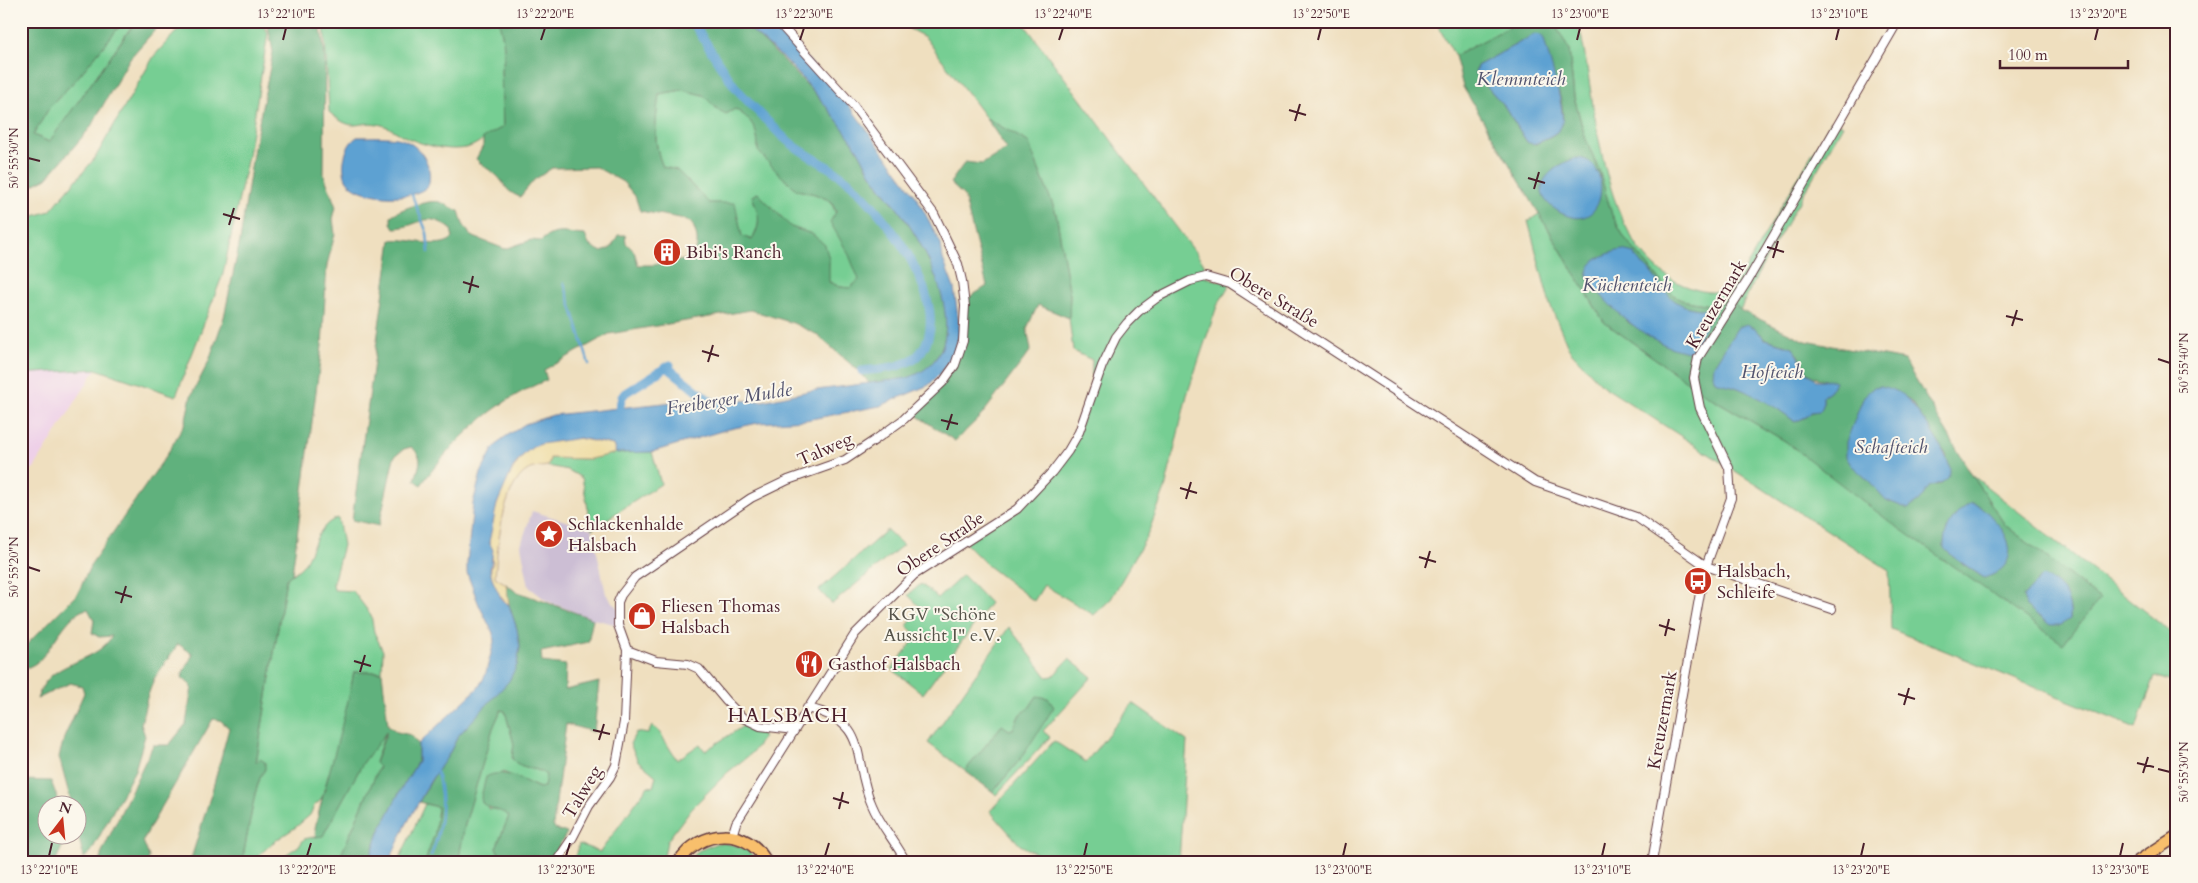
<svg xmlns="http://www.w3.org/2000/svg" width="2198" height="883" font-family="Cardo,serif">
<style>
.built{fill:#eed0e8}
.industrial{fill:#ccbed4}
.green{fill:#76ce93;stroke:#60765f}
.forest{fill:#60b17d;stroke:#556854;fill-rule:evenodd}
.sand{fill:#eeda9e;stroke:#9c7c64}
.water{fill:#5da1d2;stroke:#54607e}
.lines{fill:none;stroke-linecap:round;stroke-linejoin:round}
.stream{stroke:#5da1d2;stroke-width:2.5}
.canal{stroke:#5da1d2;stroke-width:9}
.minor-casing{stroke:#633c41;stroke-width:10}
.primary-casing{stroke:#633c41;stroke-width:14}
.minor{stroke:#fff;stroke-width:8}
.primary{stroke:#f8bf6c;stroke-width:11}
.ticks{fill:none;stroke:#4a1f2b;stroke-width:2}
.labels{text-anchor:middle;stroke-width:4;stroke-linejoin:round;paint-order:stroke}
.poi-label{font-size:18px;fill:#4a1f2b;stroke:#fbf7ec;text-anchor:start}
.street-label{font-size:18px;fill:#4a1f2b;stroke:#fbf7ec}
.park-label{font-size:18px;fill:#57544a;stroke:#fbf7ec}
.water-label{font-size:19px;font-style:italic;fill:#52536e;stroke:#fbf7ec}
.quarter-label{font-size:20px;letter-spacing:1px;fill:#4a1f2b;stroke:#fbf7ec}
.neatline{fill:none;stroke:#4a1f2b;stroke-width:2}
.ticks-label{font-size:12px;text-anchor:middle;fill:#4a1f2b}
</style>
<rect width="100%" height="100%" fill="#fbf7ec"/>
<filter id="ink" filterUnits="userSpaceOnUse"><feTurbulence type="fractalNoise" baseFrequency=".02" numOctaves="2"/><feDisplacementMap in="SourceGraphic" scale="10" xChannelSelector="R" yChannelSelector="G"/><feConvolveMatrix kernelMatrix="1 2 1 2 8 2 1 2 1" color-interpolation-filters="sRGB"/></filter>
<filter id="wash" filterUnits="userSpaceOnUse"><feTurbulence type="fractalNoise" baseFrequency=".0096" numOctaves="4" result="noise"/><feDisplacementMap in="SourceGraphic" scale="20" xChannelSelector="R" yChannelSelector="G"/><feGaussianBlur stdDeviation="1.12" result="paint"/><feColorMatrix in="noise" values="0 0 0 0 0 0 0 0 0 0 0 0 0 0 0 0 0 1.4 0 .05"/><feComposite in="paint" operator="in"/></filter>
<g filter="url(#wash)">
<rect width="100%" height="100%" fill="#efdfbf"/>
<!-- built -->
<path class="built" d="M96,369L34,468L21,474V374Z"/>
<!-- industrial -->
<path class="industrial" d="M532,511L592,529L606,594L618,609V625L593,619L547,601L529,587L521,545Z"/>
<!-- green -->
<path class="green" d="M124,21H132L131,27L50,142L33,135L49,108L78,77Z
M186,21H261L268,33L248,156L223,274L176,396L96,369L21,374V220L50,211L95,158L154,56Z
M324,21H499C502,36 508,54 501,69L503,127C493,132 484,140 474,145C456,154 427,146 410,139C400,135 392,128 382,125C356,118 357,136 329,112Z
M894,21H1022L1204,264L1206,277L1230,284L1217,306L1187,395L1165,489L1147,536L1111,599L1094,615L1044,585L1034,601L988,566L965,543L1029,498L1074,441L1091,397L1092,360L1073,351L1069,318L1070,295L1056,213L1028,142L986,118L925,37Z
M1435,21H1520L1455,56Z
M1553,21H1574L1581,35C1598,112 1600,258 1691,288C1713,295 1725,294 1741,276L1831,121L1843,125L1760,270L1740,310L1720,303L1710,305L1681,300L1669,291L1624,237L1612,215L1599,170L1585,137L1574,96L1569,50Z
M682,90L703,95L718,110L726,114L735,109C753,120 758,129 758,151L797,190L815,194L831,201L860,280L850,288L840,287L828,281L829,259L812,234L791,227L758,193L752,196C759,215 762,222 752,240L742,236L735,204L709,203L677,170L663,167C652,142 656,120 659,94Z
M1539,214L1604,322L1703,393L1785,441L2100,599L2005,525L1972,475L2177,637V684L2155,676L2136,728L1891,629L1889,570L1603,386L1570,351L1550,305L1528,221Z
M652,452L661,484L592,529L582,478L568,470L548,466L550,458L590,459L616,453Z
M338,518L343,545L333,583L334,590L353,591L371,615L374,632L383,651L382,672H354L345,720L321,800L314,806L310,815L296,827L275,841L251,862H242L255,794L260,778L265,769L256,764L286,579C291,574 300,570 304,564C314,548 318,524 338,518Z
M887,530L903,545L832,604L819,590Z
M963,575L990,603L923,694L892,669L917,636L907,626L921,608L908,595L921,584L938,598Z
M1009,627L1047,677L1053,676L1069,659L1092,677L1043,731L1050,737L996,795L993,792L1022,757L1037,696L1029,708L1020,714L1013,729L1009,730L1002,725L965,771L928,743Z
M1133,703L1187,741L1179,862H1053L1020,845L990,811L1054,741L1086,762Z
M501,710L505,711L514,744L512,759C521,770 536,766 546,775L544,787L540,788L503,772L488,809H500L509,816L496,848L504,862H455L459,857L465,824L493,728Z
M746,724L761,732L764,737L752,753L728,772L691,809L667,841L663,862H573L579,844L600,852L648,786L653,787L656,776L638,761L630,744L636,732L648,734L652,726L658,730L677,760L700,744L705,751Z
M387,728L375,762L379,767L338,862H275L300,845L304,839L323,835L363,763Z
M425,804L438,807L435,833L425,862H398Z
M717,843C734,843 749,848 759,862H688L698,851Z"/>
<!-- forest -->
<path class="forest" d="M21,21H124L78,77L49,108L33,135L49,142L136,21H163L130,58L90,128L47,178L21,191Z
M262,21H320L325,56L324,175L336,207L333,219L335,234L327,265L322,346L292,574L286,579L256,763L260,759L265,762V769L260,778L255,794L242,862H190L212,791L229,728L220,720L213,719L150,827L143,841L149,857L148,862H101V854L153,745H169L186,724L192,687L187,681L182,679L183,673L193,654L178,644L154,679L147,698L141,724L145,736L135,770L91,852L84,858L78,835V806L72,805L59,757L64,738L84,693L82,686L70,683L37,699C39,694 41,688 44,684C60,660 97,662 112,636L99,637L92,633L94,620L88,609C67,611 52,651 36,663C32,666 26,668 21,670V650L78,593L91,564L166,456L185,423L191,396L209,361L224,317L240,241L254,147L273,52L268,26Z
M499,21H741C775,52 808,83 836,119C844,129 852,140 858,150C863,158 866,166 871,174C882,191 896,205 907,222C933,261 972,338 921,373C908,382 884,381 869,383L862,374L816,334L793,323L751,310L609,334L544,370L547,380C494,401 454,440 421,485L415,480C419,465 425,457 411,447L404,449L394,457L379,526L352,520L391,240C411,237 438,251 453,238L451,229C424,209 421,227 394,228L391,223V216C399,209 430,199 440,202C447,204 452,209 459,211L463,224L471,236L505,249L531,240L541,241C555,228 568,234 585,235L589,245L602,252L611,248L618,235H625L626,243L634,251L638,265H652L691,259C700,246 698,237 692,223L680,218L640,211L635,196L623,182L596,167L552,168L534,180L520,197C503,190 507,185 496,175C489,169 482,166 476,159L483,146V138L503,127L501,69C508,54 502,36 499,21ZM682,90L703,95L718,110L726,114L735,109C753,120 758,129 758,151L779,174L797,190L815,194L831,201L836,212L830,222L849,255L859,280L850,288L840,287L829,282V259L825,245L812,234L791,227L758,193L752,196C759,215 762,222 752,240L742,236L735,203H709L677,170L663,167C652,142 656,120 659,94Z
M1520,21L1554,22L1569,50L1574,97L1585,137L1599,170L1612,215L1624,237L1669,291L1681,300L1710,305L1720,303H1734L1740,310L1806,341L1904,360L1972,475L2005,525L2100,599L2063,644L1890,522L1785,441L1703,393L1604,322L1463,87L1455,56ZM1535,34C1544,55 1573,110 1559,130C1554,136 1542,140 1536,144L1527,142L1505,107L1475,73L1477,66ZM1635,256C1638,262 1645,265 1649,270C1672,299 1671,308 1712,310L1675,348L1629,323L1603,297L1588,278V272L1595,261ZM1760,333L1765,339L1793,347C1810,370 1801,378 1834,381L1831,390L1823,396V403L1820,411L1811,412L1808,416L1795,422C1775,405 1754,392 1729,385ZM1903,395L1912,403L1947,456L1941,484L1930,486L1869,481L1851,464L1852,431L1864,396ZM1971,503L1984,578L1952,556ZM2042,577C2061,583 2072,599 2070,619L2023,597Z
M986,118L1028,142L1056,213L1070,295L1069,318L1038,305L1027,328L1031,350L981,416L955,441L913,413L943,382L960,351L965,297H970L987,286L964,196L950,183L965,162L982,164L1007,149Z
M506,584L515,591L593,619L588,642L541,652L542,662L566,665L565,690L599,682L594,732L566,724L553,826L555,829L567,833L549,862H504L496,848L509,816C500,809 491,810 482,803L481,797L486,777C504,767 523,781 539,788L544,787L546,775C536,766 521,770 512,759L514,744L505,711L501,710L493,728L465,824L459,858L455,862H425L435,833L438,807L419,802L438,769L448,756L458,736L485,706L517,665L520,647L517,629L509,605Z
M354,672H382L388,725L397,732L411,735L418,744V761L399,793L380,830L368,862H338L379,767L375,763L387,731L363,763L325,832L323,836L316,837L315,828C327,776 344,725 354,672Z
M1037,696L1048,698L1054,707L1022,757L993,792L965,771L1002,725L1009,730L1013,729L1020,714L1029,708Z
M22,780L51,781L60,805L48,806V836H65V841L55,862H21Z"/>
<!-- sand -->
<path class="sand" d="M572,437L613,445L616,453L590,459L550,458L548,466C542,467 533,467 528,470C502,485 497,549 495,577L506,584L509,605C500,598 489,581 491,569C491,567 493,564 493,562C493,556 489,549 489,543C488,519 511,462 531,448C542,440 559,440 572,437Z"/>
<!-- water -->
<path class="water" d="M741,21H770L780,29L845,100L917,198L941,244L943,259L954,288L960,331L954,353L939,375L929,385L880,406L806,420L758,423L725,430L652,452L616,453L613,445L580,438L541,444L533,447L524,454L513,467L497,504L489,542L493,550L490,570L493,581L502,600L509,605L517,629L520,647L517,665L509,681L458,736L448,756L431,780L405,827L389,862H368L380,830L399,793L418,761V744L478,688L485,676L494,642L493,633L479,605L467,573V563L473,503L481,473L493,449L502,439L525,424L553,415L664,403L709,397L719,400L763,401L809,391L907,378C978,355 935,264 907,222C896,205 882,190 871,174C866,166 863,158 858,150C842,125 822,101 802,78C784,57 761,40 741,21Z
M1535,34L1541,35L1544,39C1548,56 1568,115 1561,127C1558,133 1550,136 1545,139C1539,142 1534,146 1527,142L1505,107L1475,73L1477,66Z
M357,137C371,137 384,136 397,138C418,142 435,165 428,186C414,202 355,199 346,179C343,172 343,163 345,156C347,148 350,142 357,137Z
M1576,158C1614,157 1608,238 1561,213C1524,192 1547,168 1576,158Z
M1621,250L1635,253C1636,261 1644,264 1649,270C1672,299 1672,308 1712,310L1714,312L1690,352C1657,349 1615,314 1596,289C1592,284 1586,278 1588,272C1591,258 1609,253 1621,250Z
M1747,324L1755,328L1765,339L1793,347L1807,372L1816,380H1832L1835,381L1831,390L1823,396V406L1820,411L1811,412L1808,416L1795,422C1777,407 1759,397 1738,388C1731,385 1723,385 1715,381L1713,375L1714,365L1738,327Z
M1881,386C1889,388 1896,390 1903,395C1915,405 1951,456 1950,471C1950,481 1939,484 1930,486L1919,501L1908,509L1886,500L1869,481L1851,465L1846,457V442L1864,396L1874,387Z
M1971,503C1983,506 1987,512 1995,521C2016,543 2016,569 1984,578L1952,556L1944,548C1943,529 1955,512 1971,503Z
M2042,576C2061,583 2072,599 2070,619L2061,625H2050L2026,606L2023,597Z"/>
<g class="lines">
<!-- stream -->
<path class="stream" d="M412,195L427,233L429,252
M564,283L589,364
M431,856C442,828 445,798 436,770"/>
<!-- canal -->
<path class="canal" d="M692,21C707,43 720,67 736,88C749,103 764,118 778,132C798,153 827,163 849,182C884,212 956,305 921,352C909,368 880,369 862,371
M667,367L714,404
M617,418L622,397L625,393L670,365"/>
</g>
</g>
<g filter="url(#ink)">
<g class="lines">
<defs>
<path id="minor" d="M627,650L656,661L688,664L699,669L726,701L743,718L760,726L794,730
M807,708C872,722 851,759 872,805C880,825 896,842 906,862
M732,836L736,823L855,634L914,575L1017,509L1052,472L1068,451L1079,432L1102,366L1116,337L1127,323L1139,311L1158,297L1190,281L1206,277L1230,284L1535,482L1636,517L1706,566L1832,609
M556,862L573,837L589,806L610,777L616,765L624,722L627,650L618,625V602L621,595L635,577L751,498L788,480L845,460L875,440L904,419L943,382L955,365L963,341L965,306L962,281L958,264L934,214L853,105L777,21
M1652,862L1702,582L1706,566L1731,498L1729,468L1700,408L1694,378L1698,358L1748,280L1898,21"/>
<path id="primary" d="M679,862C699,829 748,826 766,862
M2137,862L2177,836"/>
</defs>
<!-- minor casing -->
<use href="#minor" class="minor-casing"/>
<!-- primary casing -->
<use href="#primary" class="primary-casing"/>
<!-- minor -->
<use href="#minor" class="minor"/>
<!-- primary -->
<use href="#primary" class="primary"/>
</g>
</g>
<!-- ticks -->
<path class="ticks" d="M283,40L286,28M541,40L545,28M800,40L804,28M1059,40L1063,28M1318,40L1321,28M1577,40L1580,28M1836,40L1839,28M2095,40L2098,28M1289,110L1306,115M1295,121L1300,104M28,158L40,161M1528,178L1545,183M1534,189L1539,172M223,214L240,219M229,225L234,208M1767,247L1784,252M1773,258L1778,241M463,282L479,287M469,293L473,276M2006,316L2023,320M2012,326L2017,310M702,351L719,356M2158,359L2170,363M708,362L713,345M941,420L958,424M947,430L952,414M1180,488L1197,493M1186,499L1191,482M1419,557L1436,562M28,567L40,571M1425,568L1430,551M115,592L132,597M121,603L126,586M1659,625L1675,630M1665,636L1669,619M354,661L371,666M360,672L365,655M1898,694L1915,699M1904,705L1909,688M593,730L610,734M599,740L604,724M2137,763L2154,767M2158,769L2170,772M2143,773L2148,757M833,798L849,803M839,809L843,792M49,856L52,843M307,856L311,843M566,856L570,843M825,856L829,843M1084,856L1087,843M1343,856L1346,843M1602,856L1605,843M1861,856L1864,843M2120,856L2123,843"/>
<!-- icons -->
<defs>
<symbol id="building-disc" viewBox="-11 -11 22 22"><circle r="9.5" fill="#c8321e" stroke="#fbf7ec"/><path d="M-4-6H4V6H1V3H-1V6H-4ZM-2.5-4.3h1.7v1.8h-1.7ZM.8-4.3h1.7v1.8H.8ZM-2.5-1h1.7V.8h-1.7ZM.8-1h1.7V.8H.8Z" fill="#fff"/></symbol>
<symbol id="sight-disc" viewBox="-11 -11 22 22"><circle r="9.5" fill="#c8321e" stroke="#fbf7ec"/><path d="M0-6L1.8-2.2L6-1.7L2.9 1.2L3.7 5.4L0 3.3L-3.7 5.4L-2.9 1.2L-6-1.7L-1.8-2.2Z" fill="#fff"/></symbol>
<symbol id="bus-disc" viewBox="-11 -11 22 22"><circle r="9.5" fill="#c8321e" stroke="#fbf7ec"/><path d="M-5-6H5V4H4V6H2V4H-2V6H-4V4H-5ZM-3.5-4V0h7V-4ZM-3.5 1.2v1.5H-2V1.2ZM2 1.2v1.5H3.5V1.2Z" fill="#fff"/></symbol>
<symbol id="shop-disc" viewBox="-11 -11 22 22"><circle r="9.5" fill="#c8321e" stroke="#fbf7ec"/><path d="M-5-2.5h2.3a2.7 3.5 0 0 1 5.4 0H5L5.5 6h-11ZM-1.5-2.5h3a1.5 2.3 0 0 0-3 0Z" fill="#fff"/></symbol>
<symbol id="restaurant-disc" viewBox="-11 -11 22 22"><circle r="9.5" fill="#c8321e" stroke="#fbf7ec"/><path d="M-5-6h1v4h1v-4h1v4h1v-4h1v5L-1.5 .5V6h-2V.5L-5-1ZM5-6V6H3V1.5H1.5Q1.5-4 5-6Z" fill="#fff"/></symbol>
</defs>
<g fill-rule="evenodd">
<use href="#building-disc" x="651" y="236" width="32" height="32"/>
<use href="#sight-disc" x="533" y="518" width="32" height="32"/>
<use href="#bus-disc" x="1682" y="565" width="32" height="32"/>
<use href="#shop-disc" x="626" y="600" width="32" height="32"/>
<use href="#restaurant-disc" x="793" y="648" width="32" height="32"/>
</g>
<g class="labels">
<!-- poi labels -->
<g class="poi-label">
<text x="686" y="258">Bibi's Ranch</text>
<text x="568" y="530">Schlackenhalde<tspan x="568" dy="21">Halsbach</tspan></text>
<text x="1717" y="577">Halsbach,<tspan x="1717" dy="21">Schleife</tspan></text>
<text x="661" y="612">Fliesen Thomas<tspan x="661" dy="21">Halsbach</tspan></text>
<text x="828" y="670">Gasthof Halsbach</text>
</g>
<!-- street labels -->
<g class="street-label">
<text transform="translate(1274 297) rotate(31)" y="6">Obere Straße</text>
<text transform="translate(1716 304) rotate(-59)" y="6">Kreuzermark</text>
<text transform="translate(825 449) rotate(-24)" y="6">Talweg</text>
<text transform="translate(940 544) rotate(-34)" y="6">Obere Straße</text>
<text transform="translate(1662 720) rotate(-80)" y="6">Kreuzermark</text>
<text transform="translate(582 792) rotate(-59)" y="6">Talweg</text>
</g>
<!-- park labels -->
<g class="park-label">
<text x="942" y="620">KGV "Schöne<tspan x="942" dy="21">Aussicht I" e.V.</tspan></text>
</g>
<!-- water labels -->
<g class="water-label">
<text x="1521" y="85">Klemmteich</text>
<text x="1627" y="291">Küchenteich</text>
<text x="1772" y="378">Hofteich</text>
<text transform="translate(729 398) rotate(-9)" y="7">Freiberger Mulde</text>
<text x="1891" y="453">Schafteich</text>
</g>
<!-- quarter labels -->
<g class="quarter-label">
<text x="788" y="722">HALSBACH</text>
</g>
</g>
<!-- margin -->
<rect width="2198" height="883" fill="none" stroke="#fbf7ec" stroke-width="55"/>
<!-- north arrow -->
<g transform="translate(62 820) rotate(16)"><circle r="24" fill="#fbf7ec" stroke="#b4a19f"/>
<path d="M0-4L9 19L0 12L-9 19Z" fill="#c8321e"/>
<text y="-8" font-size="14" font-weight="bold" text-anchor="middle" fill="#4a1f2b">N</text>
</g>
<!-- scale -->
<path d="M2000 60v8h128v-8" fill="none" stroke="#4a1f2b" stroke-width="2.5"/>
<text x="2008" y="60" font-size="15" fill="#4a1f2b" stroke="#fbf7ec" stroke-width="4" paint-order="stroke">100 m</text>
<rect x="28" y="28" width="2142" height="828" class="neatline"/>
<g class="ticks-label">
<text x="286" y="18">13°22'10"E</text>
<text x="545" y="18">13°22'20"E</text>
<text x="804" y="18">13°22'30"E</text>
<text x="1063" y="18">13°22'40"E</text>
<text x="1321" y="18">13°22'50"E</text>
<text x="1580" y="18">13°23'00"E</text>
<text x="1839" y="18">13°23'10"E</text>
<text x="2098" y="18">13°23'20"E</text>
<text transform="translate(14 158) rotate(-90)" y="4">50°55'30"N</text>
<text transform="translate(2184 363) rotate(-90)" y="4">50°55'40"N</text>
<text transform="translate(14 567) rotate(-90)" y="4">50°55'20"N</text>
<text transform="translate(2184 772) rotate(-90)" y="4">50°55'30"N</text>
<text x="49" y="874">13°22'10"E</text>
<text x="307" y="874">13°22'20"E</text>
<text x="566" y="874">13°22'30"E</text>
<text x="825" y="874">13°22'40"E</text>
<text x="1084" y="874">13°22'50"E</text>
<text x="1343" y="874">13°23'00"E</text>
<text x="1602" y="874">13°23'10"E</text>
<text x="1861" y="874">13°23'20"E</text>
<text x="2120" y="874">13°23'30"E</text>
</g>
</svg>
